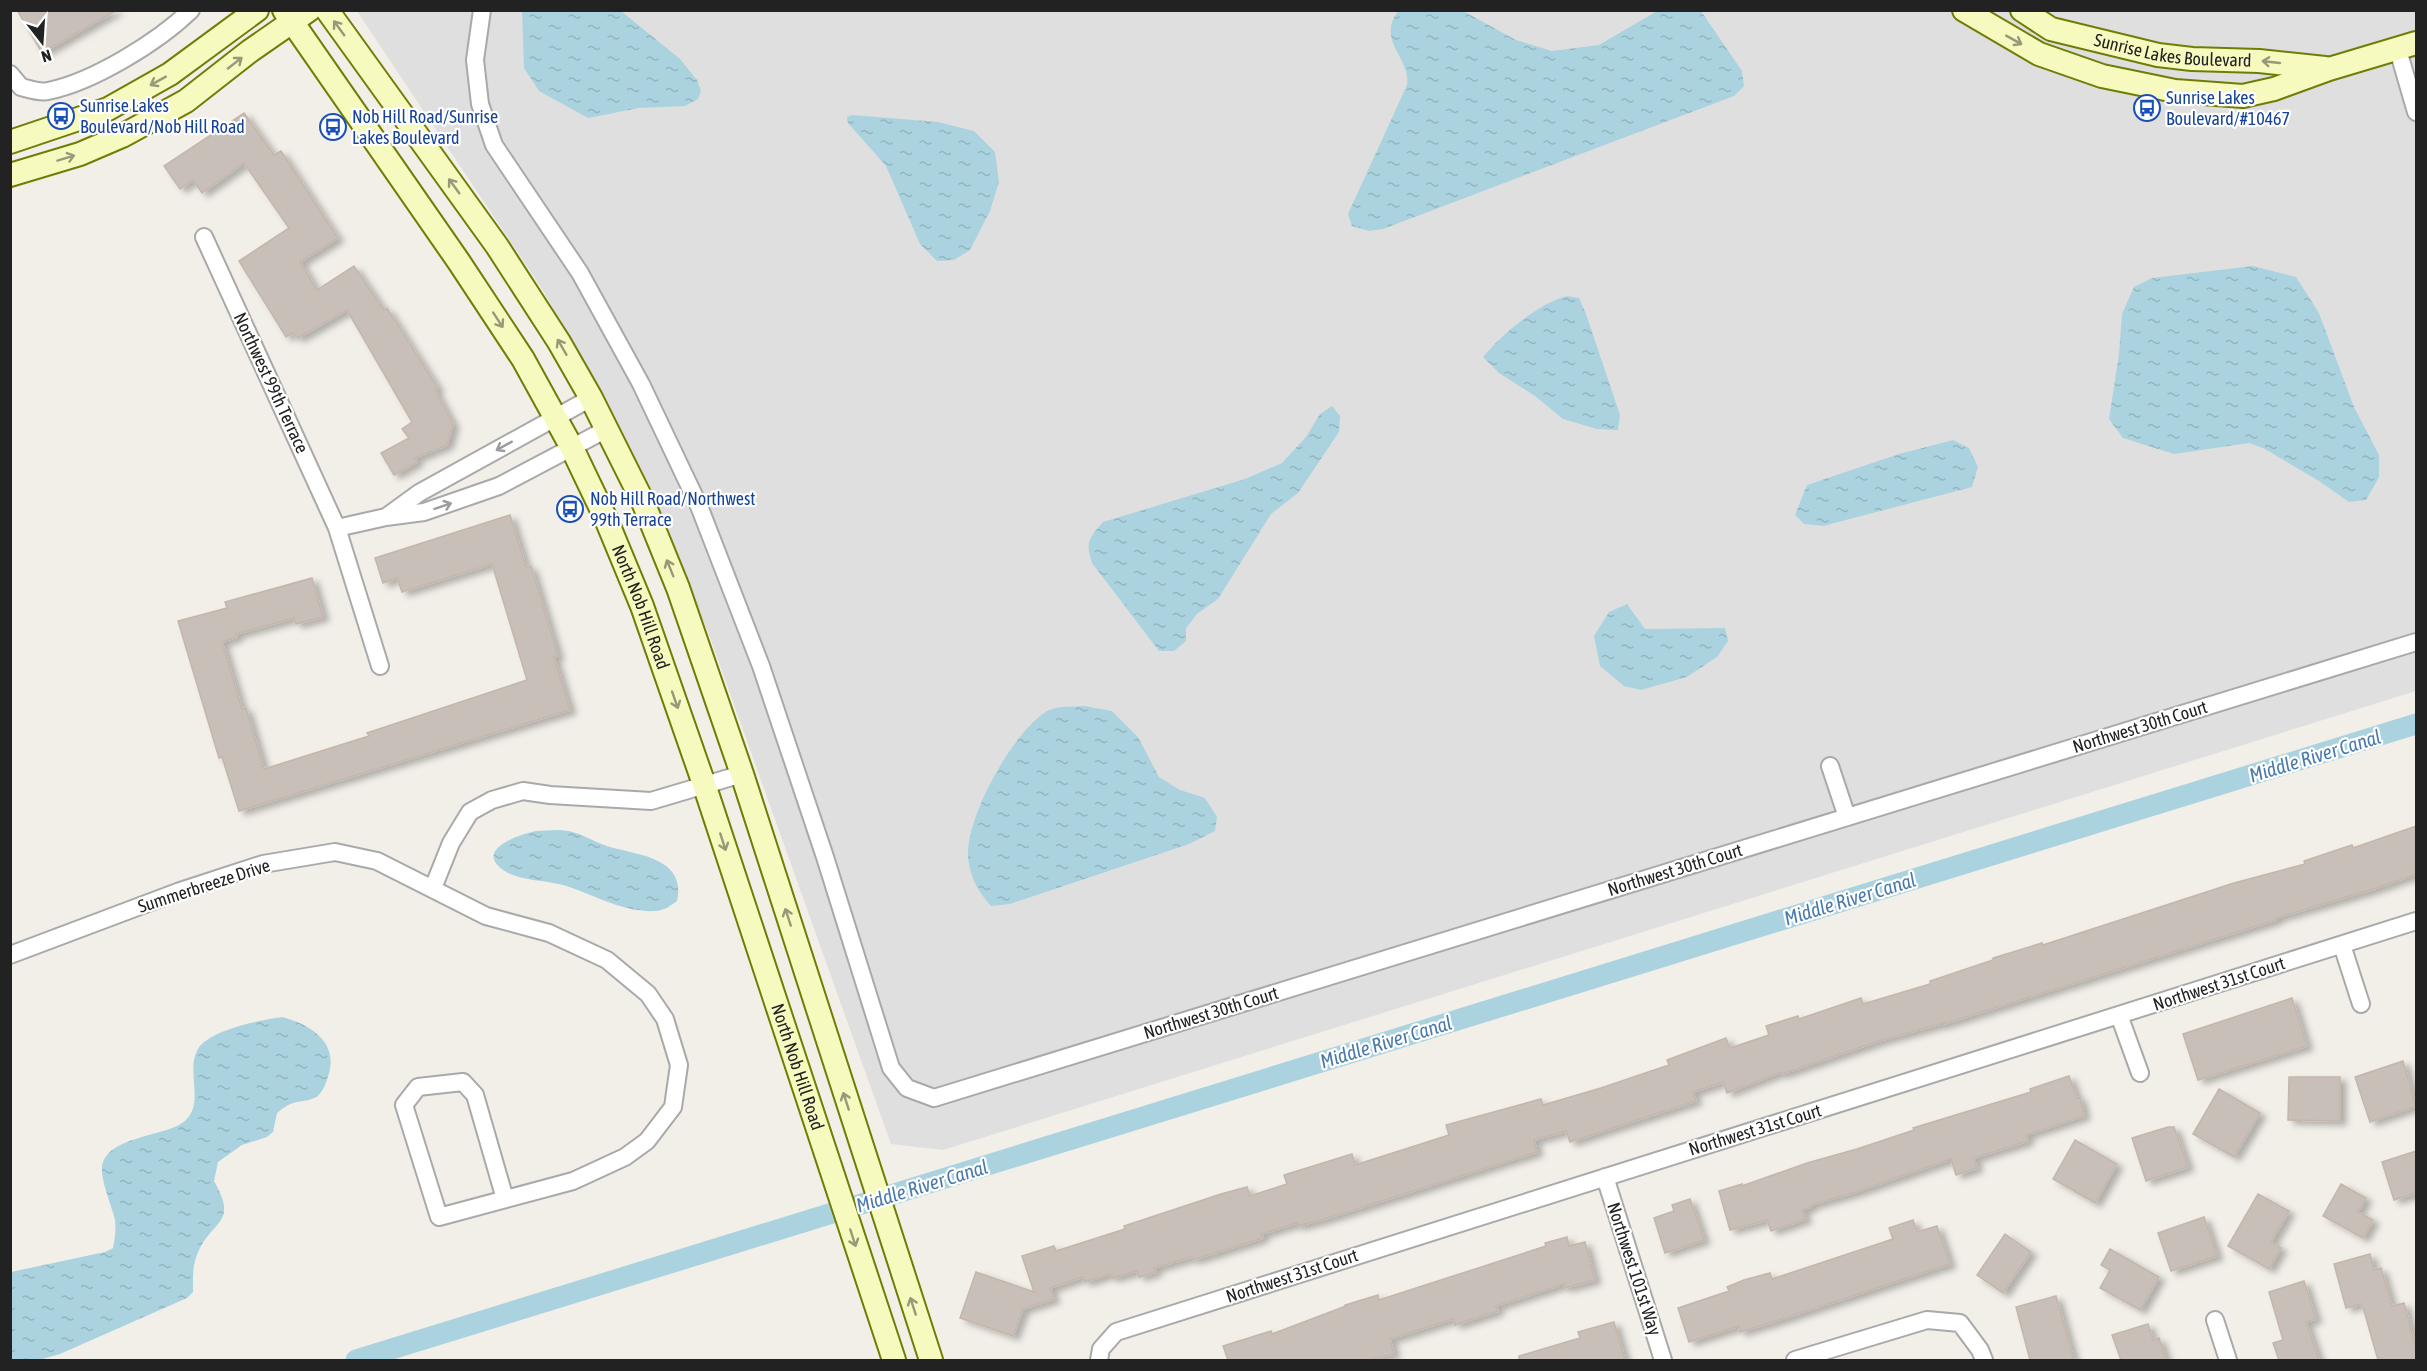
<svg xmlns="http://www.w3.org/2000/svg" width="2427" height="1371" font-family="'Asap Condensed',sans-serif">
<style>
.residential{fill:#e0dfdf}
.water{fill:url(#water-ripples)}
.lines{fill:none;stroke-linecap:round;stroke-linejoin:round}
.canal{stroke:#aad3df;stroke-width:21}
.building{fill:#c7bfb8;stroke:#c4b6ab;stroke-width:1.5;filter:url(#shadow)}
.street-casing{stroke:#a9a9a9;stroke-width:20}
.secondary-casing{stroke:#707d05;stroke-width:26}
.street{stroke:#fff;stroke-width:16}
.secondary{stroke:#f7fabf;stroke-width:22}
.oneway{stroke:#979978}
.oneway2{stroke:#9c9c9c}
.labels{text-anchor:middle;stroke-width:4.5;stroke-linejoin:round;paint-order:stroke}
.street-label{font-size:18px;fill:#222;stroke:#fff}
.transit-label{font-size:18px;fill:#164399;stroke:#fff;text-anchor:start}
.water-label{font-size:20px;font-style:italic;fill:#4a7aab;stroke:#fff}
</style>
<defs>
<pattern id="water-ripples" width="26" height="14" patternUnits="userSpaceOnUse" patternTransform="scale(1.5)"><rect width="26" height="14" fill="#aad3df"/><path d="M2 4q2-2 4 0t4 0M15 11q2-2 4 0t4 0" fill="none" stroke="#92b5bf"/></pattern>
<filter id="shadow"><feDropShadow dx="6" dy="4" stdDeviation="3" flood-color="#0004"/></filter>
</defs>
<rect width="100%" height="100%" fill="#f2efe9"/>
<!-- residential -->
<path class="residential" d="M357,11H2416V691L943,1150L891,1144L708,632L634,457L544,292Z"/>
<!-- water -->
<path class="water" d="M522,11H621L680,59L697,80L701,91L698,99L685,106L639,108L588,118L539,91L524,68Z
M1398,11H1463L1516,40L1552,51L1599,45L1657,11H1701L1742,71L1744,86L1734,96L1383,229L1369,231L1352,226L1348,214L1407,85C1411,57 1376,42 1398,11Z
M852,115L938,122L974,131L995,152L999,182L990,211L970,250L954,260L937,261L920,244L886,166L848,123L847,117Z
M2253,266L2296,277L2319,313L2354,407L2379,455V477L2366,500L2349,502L2319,481L2265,449L2249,443L2174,454L2123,438L2109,419L2119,354L2122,314L2134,287L2152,278Z
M1567,296L1579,298L1586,314L1620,415L1618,430L1597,429L1563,419L1535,396L1499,373L1483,357C1502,334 1539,303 1567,296Z
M1332,406L1340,416L1339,432L1298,493L1271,514L1218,599L1197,614L1186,628V641L1174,651H1159L1092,563C1085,542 1089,538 1103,522L1245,479L1282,463L1306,437L1320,414Z
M1953,440L1969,448L1978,467L1972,487L1823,526L1804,524L1795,515L1807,485L1899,454Z
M1627,604L1645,629L1725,628L1728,641L1717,657L1687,677L1641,690L1624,686L1600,666L1594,636L1609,612Z
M1084,706L1112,711L1138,737L1159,777L1180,790L1205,798L1217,817L1215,831L1189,844L1010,904L991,906C978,891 970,878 968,857C966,817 1011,736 1044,713C1055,705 1071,707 1084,706Z
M536,831C546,831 558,829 568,831C581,833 594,842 607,846C636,855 687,857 677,901C670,906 665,910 656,911C623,913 593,894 563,885C545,880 524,881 508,873C470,851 517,835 536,831Z
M282,1017C309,1024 338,1041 329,1073C327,1081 323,1093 316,1097C310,1101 300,1101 293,1103C287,1105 282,1109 277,1113L273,1132L267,1137L242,1145L218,1162L214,1181C238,1223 214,1219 199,1250C192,1264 193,1277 193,1292L187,1298L60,1354L39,1360H11V1272L105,1252L113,1248C115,1238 116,1230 115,1220C112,1205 98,1176 103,1162C112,1138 158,1136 179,1125C209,1108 184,1073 198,1049C209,1030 261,1020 282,1017Z"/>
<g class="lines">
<!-- canal -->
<path class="canal" d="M356,1360L2416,724"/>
</g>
<!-- building -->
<path class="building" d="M17,10H117L42,53Z
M244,113L274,155L281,151L338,238L300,262L317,290L354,266L384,310L387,308L438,388L435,390L453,424L447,445L415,458L417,462L394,475L381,453L409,438L402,429L412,422L347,310L298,338L292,333L286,337L239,261L289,228L244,163L202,193L193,180L180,189L164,166Z
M510,515L526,567L531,566L558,656L554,657L570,710L239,811L222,757L219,758L178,621L227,608L225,602L312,578L323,617L296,624L294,618L236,634L237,637L222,642L242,709L246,708L264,769L369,736L367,733L527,680L492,564L402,592L397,578L383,583L375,558Z
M2416,826V874L2374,889L2276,918V920L1944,1024V1023L1879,1041L1782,1074L1781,1072L1727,1093L1723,1082L1693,1092L1696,1101L1570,1142L1566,1131L1534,1140L1537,1152L1325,1219L1298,1226L1297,1223L1261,1234L1263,1238L1193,1260L1192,1257L1154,1268L1156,1272L1139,1277L1137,1271L1112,1278L1110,1274L1085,1282L1083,1277L1050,1288L1054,1299L1023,1309L1013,1336L960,1318L976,1272L1034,1292L1022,1256L1054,1246L1056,1251L1125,1229L1124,1226L1221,1194L1247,1187L1250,1196L1287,1184L1284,1175L1352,1154L1355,1165L1449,1135L1446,1125L1541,1099L1543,1105L1601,1088L1669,1065L1667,1060L1726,1038L1730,1048L1769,1035L1766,1026L1798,1016L1799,1019L1861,998L1863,1004L1930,984V981L1993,960V958L2042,943L2043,945L2234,883L2305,864L2304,861L2352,845L2353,848Z
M2292,998L2307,1046L2198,1080L2183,1034Z
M2403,1061L2416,1106L2370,1122L2355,1077Z
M2069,1076L2077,1098L2080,1097L2084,1116L2026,1135L2028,1141L1974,1158L1977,1168L1956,1175L1951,1159L1856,1192L1811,1205V1207L1802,1210L1806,1219L1771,1231L1767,1220L1730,1230L1719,1191L1742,1184V1186L1807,1163L1857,1149L1914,1130L1913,1128L2031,1092L2030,1089Z
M2289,1077H2340V1121L2288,1120Z
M2219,1089L2260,1113L2234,1157L2193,1134Z
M2168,1127H2174L2188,1167L2146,1181L2132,1138Z
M2075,1140L2117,1164L2095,1203L2053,1179Z
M2416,1151V1193L2394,1200L2382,1162Z
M2341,1184L2366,1198L2358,1212L2373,1220L2363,1238L2323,1216Z
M2258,1194L2289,1211L2271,1242L2281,1248L2269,1269L2228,1246Z
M1690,1199L1704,1240L1665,1253L1654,1218L1674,1211L1672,1205Z
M2204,1217L2217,1256L2171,1271L2158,1233Z
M1913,1220L1917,1232L1937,1226L1950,1264L1770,1323L1740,1332L1739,1326L1689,1342L1678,1308L1729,1291L1727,1287L1744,1280L1770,1273L1772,1279L1893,1239L1889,1228Z
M2005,1234L2031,1252L2003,1293L1977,1275Z
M1567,1237L1569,1246L1585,1242L1595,1280L1565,1288L1564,1284L1496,1306L1498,1311L1455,1325L1453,1319L1390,1339L1394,1354L1369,1360H1228L1223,1346L1271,1331L1272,1334L1346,1306L1345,1305L1378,1295L1379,1300L1546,1246L1545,1243Z
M2110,1249L2159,1277L2140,1310L2100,1288L2110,1270L2101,1265Z
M2370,1254L2374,1270L2381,1268L2392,1306L2404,1303L2416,1348V1360H2378L2362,1304L2346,1308L2334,1264Z
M2304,1281L2316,1319L2306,1322L2319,1360H2279L2273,1343L2283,1340L2269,1292Z
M2056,1296L2074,1360H2030L2016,1307Z
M1614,1322L1625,1360H1519V1356L1580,1338L1578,1332Z
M2148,1324L2153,1340L2159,1338L2166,1360H2121L2112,1335Z"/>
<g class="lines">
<defs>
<path id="street" d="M482,10L475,60L480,104L494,145L580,273L641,384L699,506L761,666L825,857L891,1068L907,1088L934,1098L2416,642
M2398,50L2416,112
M10,74L21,87C29,89 40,93 48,91C93,82 158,42 191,10
M204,237L337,528L380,666
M386,517L419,493L591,398
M337,528L386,517L424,512L499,486L607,429
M1830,766L1847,817
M433,888L451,843L470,812L492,800L523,791L550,795L651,801L742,774
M2342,945L2361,1004
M10,955L180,891L263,864L335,852L377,861L486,916L549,933L607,960L648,994L665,1019L679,1065L673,1107L647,1141L625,1157L573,1181L439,1217L404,1105L418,1087L463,1082L475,1095L505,1199
M2119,1015L2140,1073
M1605,1177L1663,1360
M2215,1320L2228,1360
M1099,1360L1101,1349L1116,1332L2416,921
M1795,1360L1927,1320L1960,1323L1980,1350L1984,1360"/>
<g id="secondary">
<path id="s1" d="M284,10L459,262L523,359L572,448L606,519L642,606L705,787L894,1360"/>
<path d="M327,10L497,246L559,342L591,398L643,502L678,588L742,774L931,1360"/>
<path d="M1964,10L2039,54L2102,76L2175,91L2243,96L2274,89L2329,69L2416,43"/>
<path id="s2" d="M2022,10L2051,29L2158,55L2192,59L2259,61L2325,68"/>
<path d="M10,142L108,109L170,74L257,10"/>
<path d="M10,175L80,154L122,136L186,101L250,51L309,10"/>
</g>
</defs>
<!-- street casing -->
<use href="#street" class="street-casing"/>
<!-- secondary casing -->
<use href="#secondary" class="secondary-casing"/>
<!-- street -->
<use href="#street" class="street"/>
<!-- secondary -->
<use href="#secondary" class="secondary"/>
</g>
<!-- one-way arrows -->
<defs><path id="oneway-shaft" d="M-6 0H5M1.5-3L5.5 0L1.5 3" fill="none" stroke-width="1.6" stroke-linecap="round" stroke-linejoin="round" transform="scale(1.5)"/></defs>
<g class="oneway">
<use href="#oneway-shaft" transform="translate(339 28) rotate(-126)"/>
<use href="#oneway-shaft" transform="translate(2014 40) rotate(29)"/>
<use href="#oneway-shaft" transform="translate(2271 62) rotate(-174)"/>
<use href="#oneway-shaft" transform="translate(235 63) rotate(-38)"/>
<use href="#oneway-shaft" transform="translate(158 81) rotate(151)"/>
<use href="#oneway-shaft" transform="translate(66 158) rotate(-17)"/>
<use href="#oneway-shaft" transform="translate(454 186) rotate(-126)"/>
<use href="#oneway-shaft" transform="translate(498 320) rotate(57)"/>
<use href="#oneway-shaft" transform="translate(562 347) rotate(-120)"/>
<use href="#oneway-shaft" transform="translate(670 568) rotate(-112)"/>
<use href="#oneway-shaft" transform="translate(675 700) rotate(71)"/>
<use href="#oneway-shaft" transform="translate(723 842) rotate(72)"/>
<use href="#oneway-shaft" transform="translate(788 917) rotate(-108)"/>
<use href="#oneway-shaft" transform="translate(846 1101) rotate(-108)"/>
<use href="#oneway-shaft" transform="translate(853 1238) rotate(72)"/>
<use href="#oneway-shaft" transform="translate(913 1306) rotate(-108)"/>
</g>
<g class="oneway2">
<use href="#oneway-shaft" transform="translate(504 446) rotate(151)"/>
<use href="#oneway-shaft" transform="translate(443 506) rotate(-19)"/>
</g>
<!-- icons -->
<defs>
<symbol id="bus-ring" viewBox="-11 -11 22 22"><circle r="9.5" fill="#fff" stroke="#1a4fb4" stroke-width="1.5"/><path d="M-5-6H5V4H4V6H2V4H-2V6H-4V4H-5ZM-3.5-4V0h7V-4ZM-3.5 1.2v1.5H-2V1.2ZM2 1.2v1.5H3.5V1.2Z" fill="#1a4fb4"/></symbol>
</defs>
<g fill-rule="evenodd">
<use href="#bus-ring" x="2132" y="93" width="30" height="30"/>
<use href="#bus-ring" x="46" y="101" width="30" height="30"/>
<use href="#bus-ring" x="318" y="112" width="30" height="30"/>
<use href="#bus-ring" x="555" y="494" width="30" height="30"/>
</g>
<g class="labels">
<!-- street labels -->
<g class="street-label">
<text dy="6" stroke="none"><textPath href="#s2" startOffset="159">Sunrise Lakes Boulevard</textPath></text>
<text transform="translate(271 383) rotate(65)" y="6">Northwest 99th Terrace</text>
<text dy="6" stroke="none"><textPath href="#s1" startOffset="698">North Nob Hill Road</textPath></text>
<text transform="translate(2140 727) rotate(-17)" y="6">Northwest 30th Court</text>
<text transform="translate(1675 870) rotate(-17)" y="6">Northwest 30th Court</text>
<text transform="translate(204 886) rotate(-18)" y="6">Summerbreeze Drive</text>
<text transform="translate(2219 984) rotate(-18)" y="6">Northwest 31st Court</text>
<text transform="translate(1211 1013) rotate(-17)" y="6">Northwest 30th Court</text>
<text dy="6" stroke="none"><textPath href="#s1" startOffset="1184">North Nob Hill Road</textPath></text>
<text transform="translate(1755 1130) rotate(-17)" y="6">Northwest 31st Court</text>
<text transform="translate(1634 1269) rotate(72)" y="6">Northwest 101st Way</text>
<text transform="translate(1292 1276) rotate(-18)" y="6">Northwest 31st Court</text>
</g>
<!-- transit labels -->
<g class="transit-label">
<text x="2166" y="104">Sunrise Lakes<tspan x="2166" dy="21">Boulevard/#10467</tspan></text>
<text x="80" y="112">Sunrise Lakes<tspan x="80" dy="21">Boulevard/Nob Hill Road</tspan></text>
<text x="352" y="123">Nob Hill Road/Sunrise<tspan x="352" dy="21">Lakes Boulevard</tspan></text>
<text x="590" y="505">Nob Hill Road/Northwest<tspan x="590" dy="21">99th Terrace</tspan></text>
</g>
<!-- water labels -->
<g class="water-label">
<text transform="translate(2315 756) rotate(-17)" y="7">Middle River Canal</text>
<text transform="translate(1850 899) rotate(-17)" y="7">Middle River Canal</text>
<text transform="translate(1386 1042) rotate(-17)" y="7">Middle River Canal</text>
<text transform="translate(922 1186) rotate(-17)" y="7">Middle River Canal</text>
</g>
</g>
<!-- border -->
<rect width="2427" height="1371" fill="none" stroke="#222222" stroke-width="24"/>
<!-- north arrow -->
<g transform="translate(42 42) rotate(163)" stroke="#ffffff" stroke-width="4.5" paint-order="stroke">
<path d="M0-4.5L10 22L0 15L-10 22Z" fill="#222222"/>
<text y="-9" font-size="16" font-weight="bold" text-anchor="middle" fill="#222222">N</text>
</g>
</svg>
